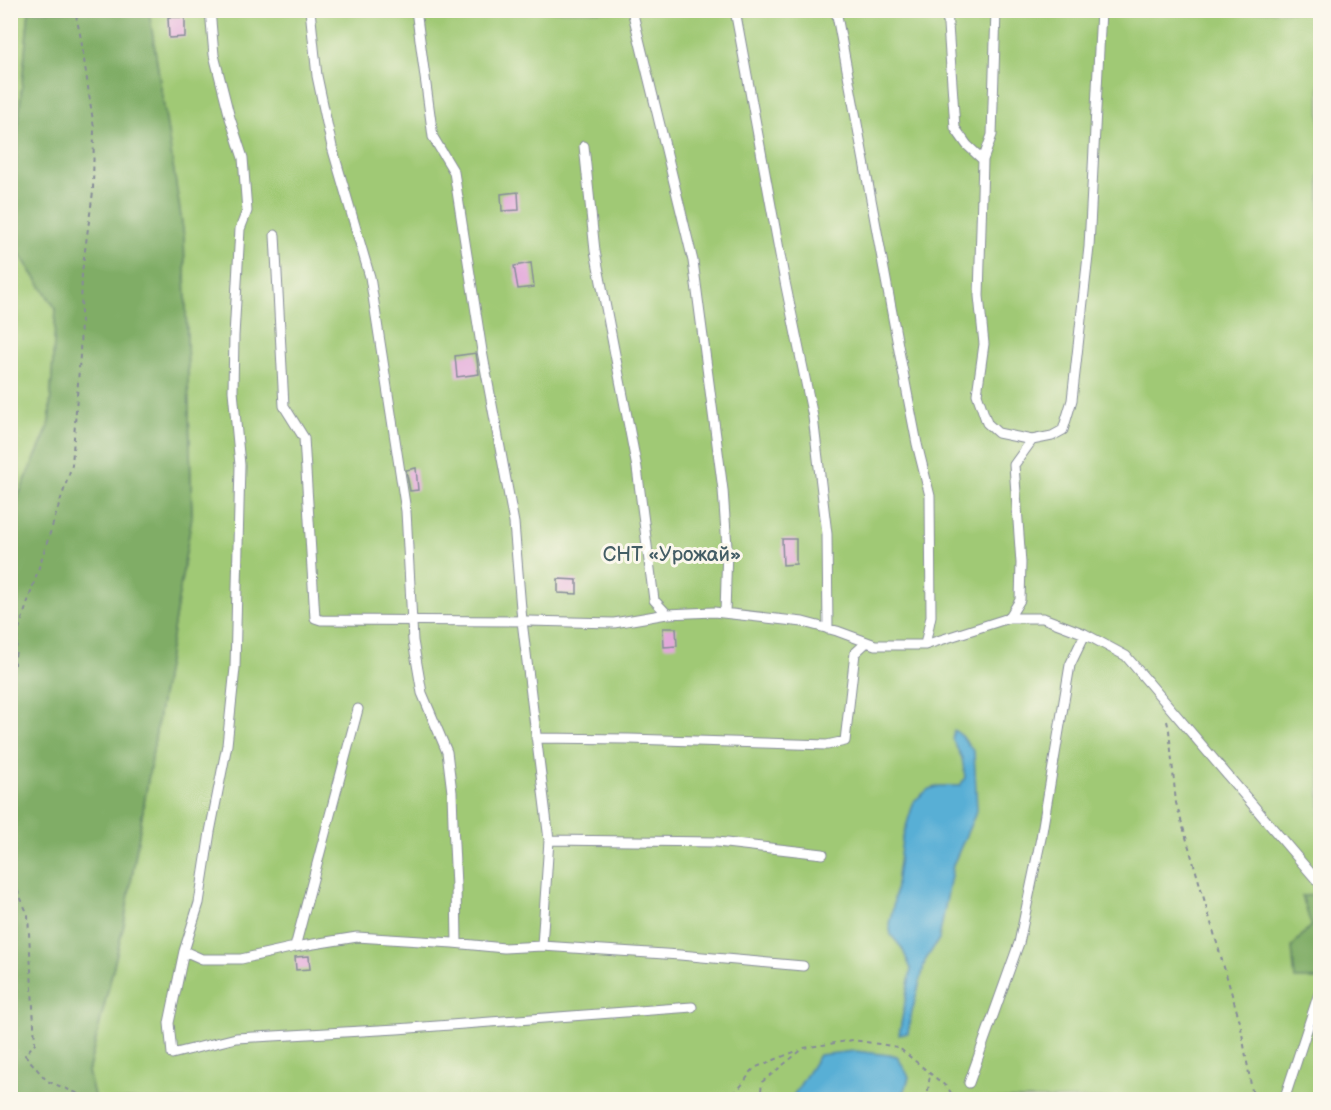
<svg xmlns="http://www.w3.org/2000/svg" width="1331" height="1110" font-family="'Balsamiq Sans',sans-serif">
<style>
.green{fill:#a0c974;stroke:#5e7c69;stroke-width:1.5}
.forest{fill:#80ad66;stroke:#4e6e62;stroke-width:1.5}
.water{fill:#58afd5;stroke:#3a6f9a;stroke-width:1.5}
.building{fill:#e3a9da}
.lines{fill:none;stroke-linecap:round;stroke-linejoin:round}
.street-casing{stroke:#868c98;stroke-width:11}
.path{stroke:#868c98;stroke-width:2;stroke-dasharray:4.5 4.5;stroke-linecap:butt}
.street{stroke:#fff;stroke-width:9}
.labels{text-anchor:middle;stroke-width:6;stroke-linejoin:round;paint-order:stroke}
.park-label{font-size:20px;fill:#435d65;stroke:#fbf7ec}
</style>
<rect width="100%" height="100%" fill="#fbf7ec"/>
<filter id="ink" filterUnits="userSpaceOnUse"><feTurbulence type="fractalNoise" baseFrequency=".0167" numOctaves="2"/><feDisplacementMap in="SourceGraphic" scale="12" xChannelSelector="R" yChannelSelector="G"/><feConvolveMatrix kernelMatrix="1 2 1 2 8 2 1 2 1" color-interpolation-filters="sRGB"/></filter>
<filter id="wash" filterUnits="userSpaceOnUse"><feTurbulence type="fractalNoise" baseFrequency=".008" numOctaves="4" result="noise"/><feDisplacementMap in="SourceGraphic" scale="24" xChannelSelector="R" yChannelSelector="G"/><feGaussianBlur stdDeviation="1.35" result="paint"/><feColorMatrix in="noise" values="0 0 0 0 0 0 0 0 0 0 0 0 0 0 0 0 0 1.4 0 .05"/><feComposite in="paint" operator="in"/></filter>
<g filter="url(#wash)">
<rect width="100%" height="100%" fill="#f1ead1"/>
<!-- green -->
<path class="green" d="M29,10L18,125L11,241L56,309L49,426L11,513L10,11Z
M149,11H1320V1099H902L909,1077L793,1096L791,1100H95L88,1072L124,924L192,516L184,236Z"/>
<!-- forest -->
<path class="forest" d="M29,11H149L184,236L192,516L124,924L88,1072L95,1099H11V513L49,426L56,309L11,241L18,125Z
M1320,895V980L1318,979H1295L1292,947L1311,925L1302,896Z"/>
<!-- water -->
<path class="water" d="M954,730L962,736L974,752L977,810L953,865L939,939L925,961L920,982L912,1011L908,1033L899,1035L911,969L902,948L891,935L889,924L893,907L902,840L914,801L929,789L939,786H960L965,777L962,758L952,739Z
M855,1051L897,1056L909,1077L902,1099H791L819,1055Z"/>
<g id="blocks">
<!-- building -->
<path class="building" d="M168,17H185V37L169,38Z
M518,192L519,210L502,211L501,194Z
M531,263L534,287L518,289L514,266Z
M476,353L479,374L457,377L455,356Z
M416,468L418,490L410,491L406,470Z
M782,539H796V564L783,565Z
M558,579L577,580V594L558,593Z
M663,628H676L677,646L664,647Z
M309,956L310,969L296,970L295,957Z"/>
</g>
</g>
<g filter="url(#ink)">
<use href="#blocks" fill-opacity="0" stroke="#868c98" stroke-width="1.5"/>
<g class="lines">
<defs>
<path id="street" d="M210,10L214,55L230,118L243,158L247,211L240,229L234,336L233,391L240,465L235,668L227,745L210,832L199,903L184,951L169,1023L172,1054L236,1038L397,1029L692,1007
M310,10L317,76L332,147L370,277L406,511L413,641L422,693L447,752L452,792L453,823L456,886L457,943
M416,10L433,137L454,172L482,351L514,523L522,621L549,840L542,946
M632,10L693,261L723,490L727,547L725,613
M735,10L785,282L813,417L827,534L828,629
M836,10L900,356L917,444L930,496L931,616L925,645
M947,10L955,128L967,145L983,160L979,296L984,344L977,394L987,423L998,433L1032,440
M584,146L595,251L637,468L654,600L667,614
M983,160L992,135L996,10
M275,235L284,406L304,438L315,618L321,620L528,621L614,623L667,614L714,612L803,622L837,631L875,645H925L1009,618H1043L1085,634L1126,656L1320,884
M1009,618L1020,600L1021,563L1014,465L1032,440L1052,436L1063,430L1072,400L1089,247L1101,10
M536,738L629,739L827,745L845,741L855,653L867,642
M549,840L717,842L823,854
M295,947L358,709
M184,951L202,959H241L295,947L357,937L453,943L504,948L542,946L680,955L803,966
M969,1083L1019,943L1041,838L1070,665L1085,634
M1284,1100L1320,990"/>
</defs>
<!-- street casing -->
<use href="#street" class="street-casing"/>
<!-- path -->
<path class="path" d="M10,692L19,629L72,465L80,355L82,272L93,192L94,128L81,39L75,10
M1167,721L1169,730L1176,803L1240,1022L1252,1091V1100
M10,873L28,915L35,1043L25,1055L47,1081L94,1100
M727,1100L741,1086L754,1068L799,1050
M760,1100L762,1082L804,1048L853,1040L898,1047L948,1088L955,1100
M927,1100L930,1073"/>
<!-- street -->
<use href="#street" class="street"/>
</g>
</g>
<g class="labels">
<!-- park labels -->
<g class="park-label">
<text x="672" y="561">СНТ «Урожай»</text>
</g>
</g>
<!-- margin -->
<rect width="1331" height="1110" fill="none" stroke="#fbf7ec" stroke-width="36"/>
</svg>
